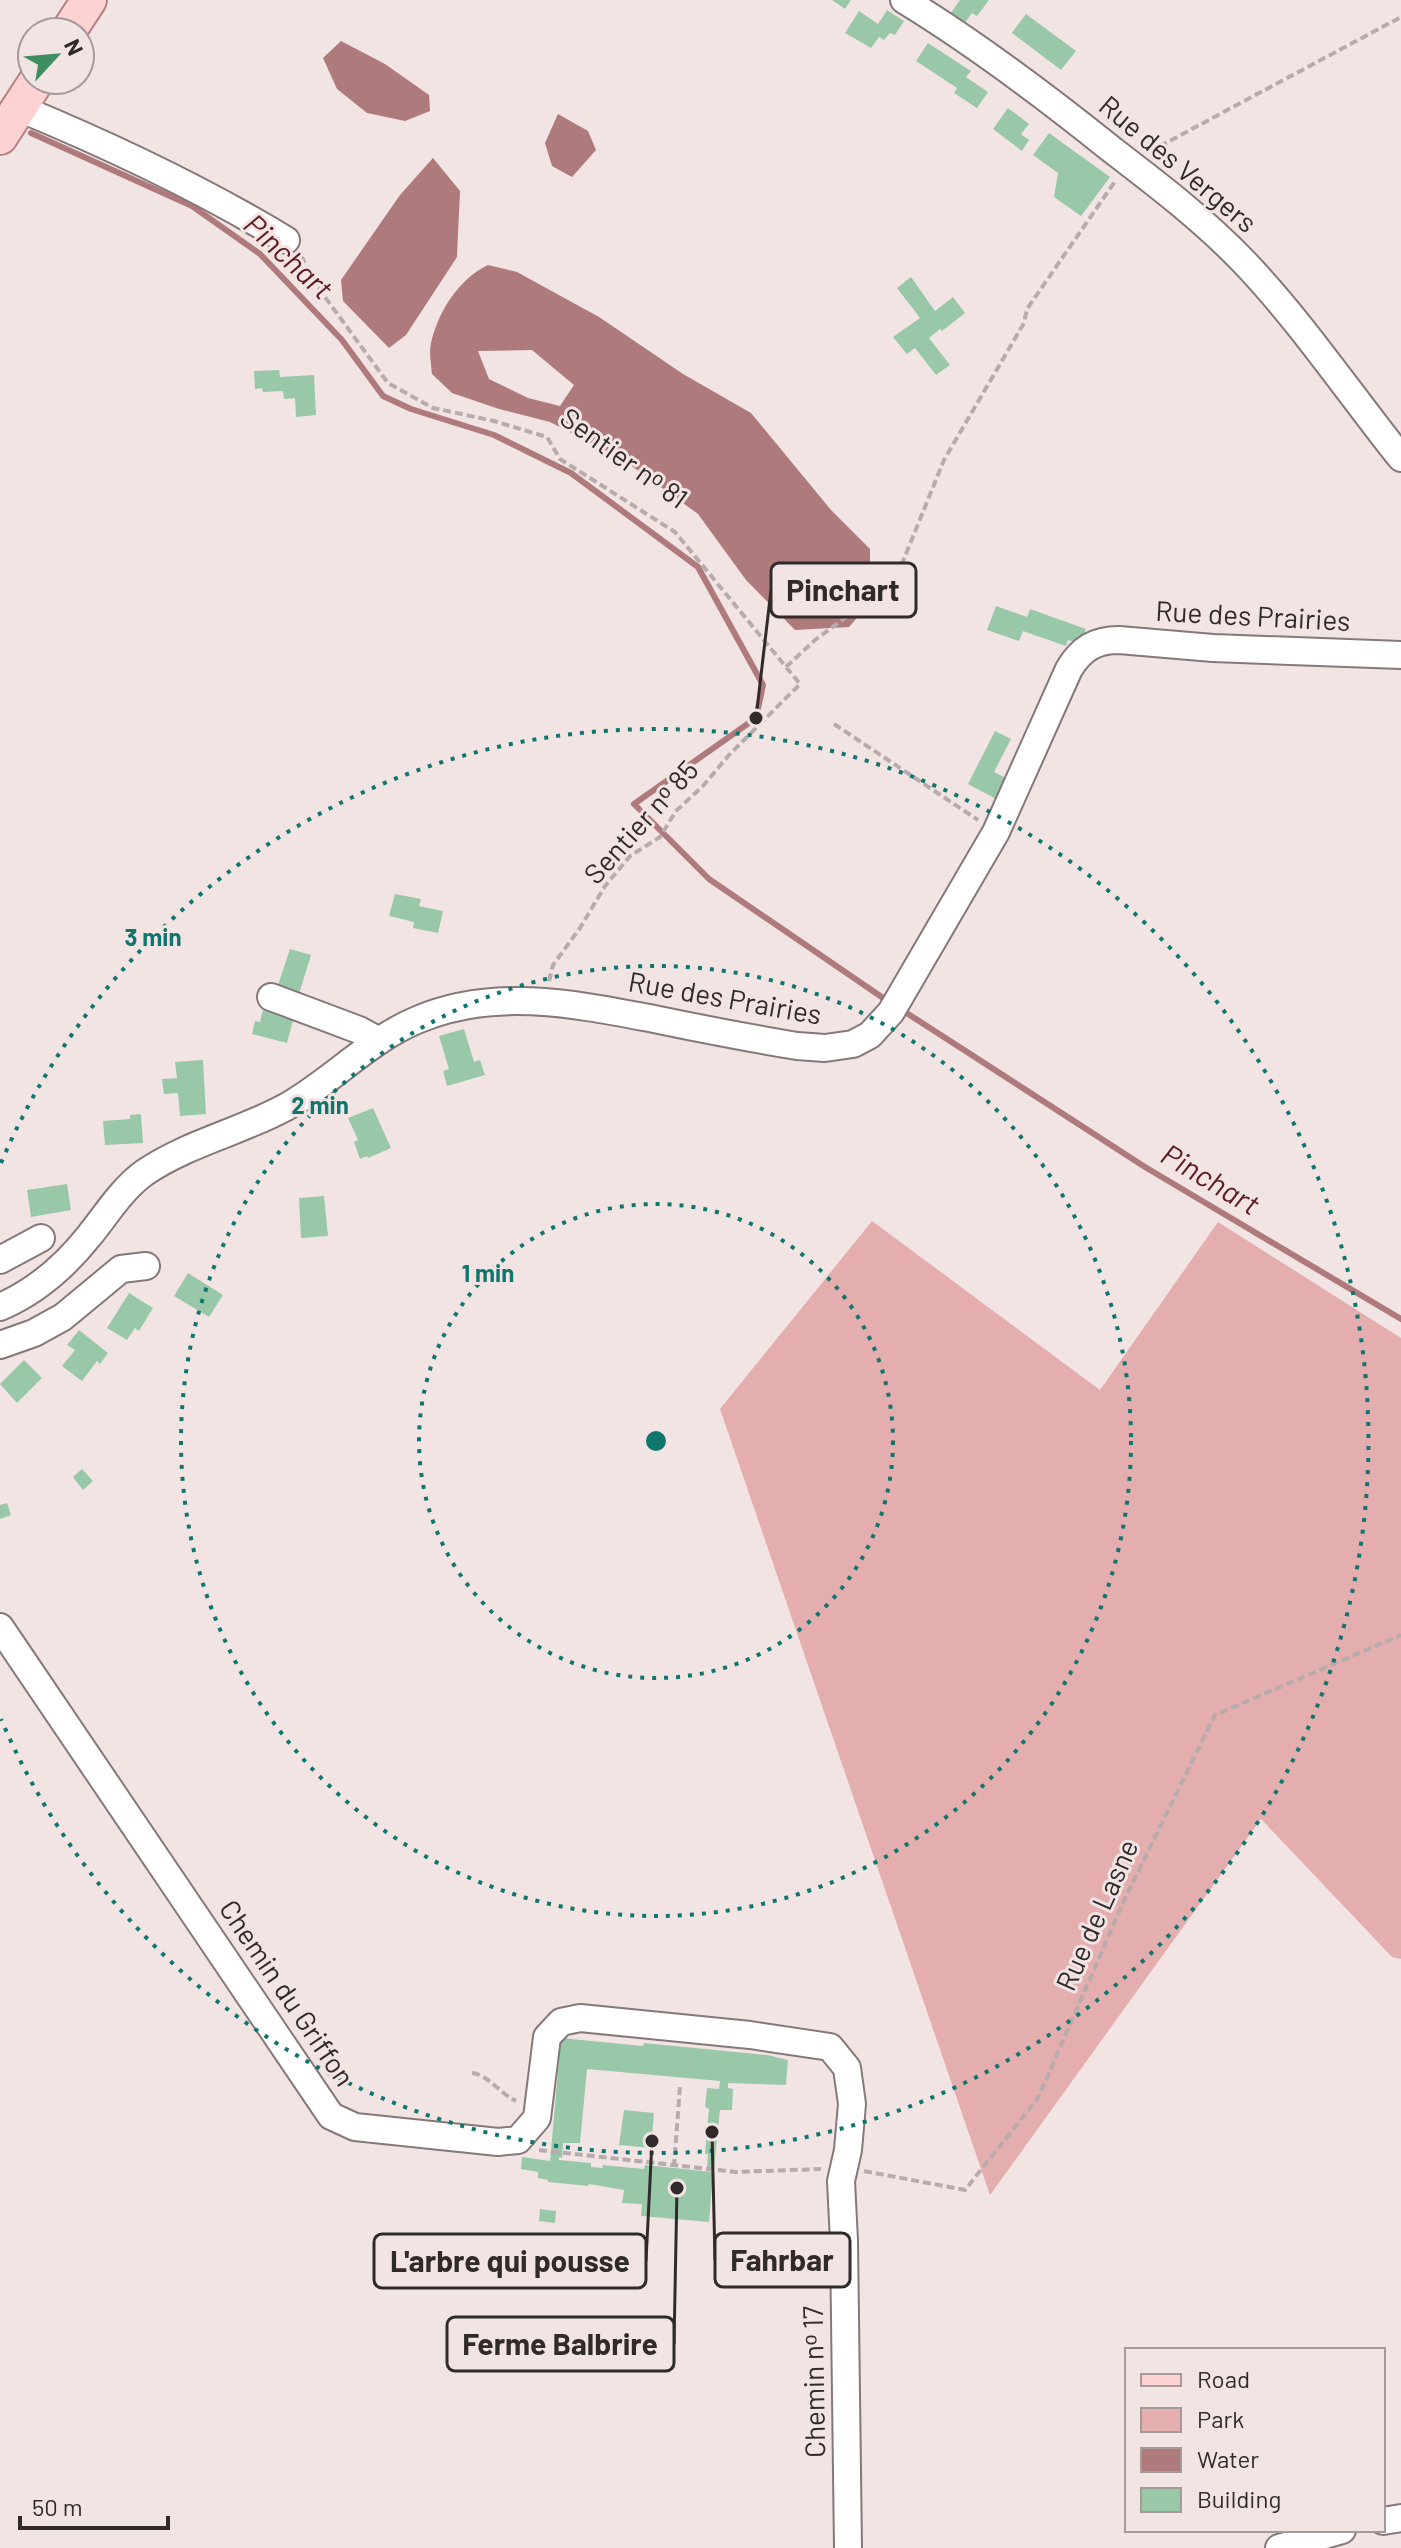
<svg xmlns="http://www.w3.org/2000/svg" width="1401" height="2548" font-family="Barlow,sans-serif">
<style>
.green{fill:#e4adae}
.water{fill:#ae7a7b;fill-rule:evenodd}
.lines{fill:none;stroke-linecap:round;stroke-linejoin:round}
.stream{stroke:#ae7a7b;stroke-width:6}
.building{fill:#99c8a9}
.minor-casing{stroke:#857878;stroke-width:30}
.major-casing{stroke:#b58284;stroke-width:38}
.path{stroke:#b7abab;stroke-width:4;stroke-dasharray:8 4;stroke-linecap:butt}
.minor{stroke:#fff;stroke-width:26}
.major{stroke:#fed1d2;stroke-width:34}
.ring{fill:none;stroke:#0f766e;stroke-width:4;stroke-dasharray:4 8}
.labels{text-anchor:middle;stroke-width:6;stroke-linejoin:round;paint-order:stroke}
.street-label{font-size:28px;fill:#302a2a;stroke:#f3e4e4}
.water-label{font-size:30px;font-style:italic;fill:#5c1b22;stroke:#f3e4e4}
.centre{fill:#0f766e;stroke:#f3e4e4;stroke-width:4}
.ring-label{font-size:24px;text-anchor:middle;font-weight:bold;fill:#0f766e;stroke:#f3e4e4;stroke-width:6;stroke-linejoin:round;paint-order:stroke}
.leader{fill:none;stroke:#302a2a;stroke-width:3}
.callout-dot{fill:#302a2a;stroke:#f3e4e4;stroke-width:3}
.callout{fill:#f3e4e4;stroke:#302a2a;stroke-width:3}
.callout-label{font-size:30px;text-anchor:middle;font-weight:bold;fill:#302a2a}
</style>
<rect width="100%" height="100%" fill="#f3e4e4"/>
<!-- green -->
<path class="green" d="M872,1221L1100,1390L1218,1222L1401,1338V1959L1392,1957L1261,1819L990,2195L720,1409Z"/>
<!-- water -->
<path class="water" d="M341,41L385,64L429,95L430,111L405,121L367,113L337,89L323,58Z
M558,114L588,131L596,150L572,177L552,166L545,143Z
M433,158L460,191L457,257L406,335L389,348L343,301L341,280L400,195Z
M488,265L517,272L599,317L683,374L751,413L831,510L870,549V603L849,627L795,630L746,580L698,514L622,459L550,422L499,409L452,393L432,374C431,364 429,352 431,343C439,310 459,279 488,265ZM478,351L532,350L574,385L560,406L528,398L489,379Z"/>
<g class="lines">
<!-- stream -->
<path class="stream" d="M31,133L192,206L260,254L342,340L383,396L411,409L494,435L571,473L698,567L763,685L756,718L634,804L709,879L889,1002
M902,1010L1145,1167L1401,1319"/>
</g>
<!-- building -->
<path class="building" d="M832,0H851L845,9Z
M960,0H989L977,16L972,13L962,27L948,17Z
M887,10L904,21L895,35L890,33L884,40L879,37L871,48L845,33L859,11L878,24Z
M1026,14L1076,51L1061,70L1012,33Z
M928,43L971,71L966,77L988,92L977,108L954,93L957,88L916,61Z
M1008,108L1029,124L1021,134L1029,140L1022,151L993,129Z
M1049,133L1110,177L1081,216L1054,197L1058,173L1033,155Z
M911,277L935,311L953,297L965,313L942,331L940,329L929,338L950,365L936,375L915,348L907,354L893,337L920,318L897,288Z
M279,370L280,377L314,375L316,415L296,417L295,398L284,399L283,391L263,392L262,388L255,389L254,371Z
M996,606L1027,617L1030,609L1086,629L1080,644L1068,640L1066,646L1023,631L1019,641L987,630Z
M995,731L1011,739L994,772L1008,779L998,800L968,784Z
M395,894L421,899L419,906L443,911L438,933L413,928L414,922L389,916Z
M290,949L311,955L299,994L277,988Z
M264,1005L295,1013L287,1043L252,1034L255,1021L260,1022Z
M464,1029L474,1062L480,1060L485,1075L447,1086L443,1071L449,1069L439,1036Z
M203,1060L206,1114L180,1116L178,1093L164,1094L162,1079L177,1078L175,1062Z
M373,1108L391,1148L368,1158L367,1156L360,1159L354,1142L358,1140L348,1118Z
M141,1114L143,1143L105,1145L103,1121L130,1119V1115Z
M67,1184L71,1210L31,1217L27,1190Z
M324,1196L328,1236L301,1238L299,1198Z
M188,1273L223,1295L209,1317L174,1296Z
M129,1293L153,1308L139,1331L135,1328L127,1340L107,1328Z
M79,1330L108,1353L100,1364L97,1361L82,1381L62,1366L75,1350L67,1345Z
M24,1360L42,1378L17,1403L0,1384Z
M82,1469L93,1481L83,1490L73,1477Z
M7,1503L11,1515L0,1519V1505Z
M561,2038L643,2046L644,2043L767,2055L788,2060L786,2085L728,2083V2088L733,2089L732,2110H720L714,2168H707L708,2154H705L709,2109L705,2107L707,2088L719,2089L720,2081L587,2069L580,2143H563L562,2158L559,2157V2160L591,2163V2167L603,2168L602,2165L644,2169L645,2165L713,2172L709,2222L641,2216L642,2204L622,2203L624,2190L589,2184L588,2186L548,2182V2180L538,2178V2172L521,2169L522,2157L550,2161Z
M624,2110L654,2113L651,2148L619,2145Z
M540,2209L556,2211L555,2223L539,2221Z"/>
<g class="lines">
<defs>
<path id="minor" d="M904,0C976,44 1045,96 1111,149C1158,185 1204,220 1245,263C1302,323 1349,393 1401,458
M19,108C111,146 200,188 286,240
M271,997L359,1030L379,1041
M0,1260L41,1238
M0,1307C35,1292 65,1266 89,1236C107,1214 121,1190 144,1173C188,1143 240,1132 286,1107C332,1081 369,1040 417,1020C494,987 575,1004 654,1019C702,1029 749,1038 797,1046L825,1048L853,1044L870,1035L891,1012L996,832L1069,669C1081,649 1095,640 1119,640L1213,648L1401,655
M0,1345L34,1333L63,1317L121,1269L146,1266
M0,1627L331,2116L355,2127L498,2142L518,2140L537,2118L547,2037L561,2022L580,2018L750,2035L830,2047L847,2068L852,2104L848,2150L841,2181L844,2241L848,2548
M1383,2521L1401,2518
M1279,2548L1342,2530"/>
<path id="major" d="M68,32L89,0
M0,137L37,80"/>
</defs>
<!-- minor casing -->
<use href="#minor" class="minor-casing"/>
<!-- major casing -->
<use href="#major" class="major-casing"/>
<!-- path -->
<path class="path" d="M1149,152L1401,17
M301,256L322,293L388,383L433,408L494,421L547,437L560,459L675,532L800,684L729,755L703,786L676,811L660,837L630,856L605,886L580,928L553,965L549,981
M786,667L815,640L895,581L944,460L1024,323L1027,309L1116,180
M834,724L978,820
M472,2073C489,2075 500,2094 516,2101
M539,2150L736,2172L821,2169
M674,2167L680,2086
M864,2171L965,2190L1038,2098L1126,1896L1215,1715L1401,1635"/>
<!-- minor -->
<use href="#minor" class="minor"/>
<!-- major -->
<use href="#major" class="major"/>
</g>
<!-- distance rings -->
<g class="ring">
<circle cx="656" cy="1441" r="237"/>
<circle cx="656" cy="1441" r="475"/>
<path d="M1 1163A712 712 0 1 1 1 1719"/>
</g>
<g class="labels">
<!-- street labels -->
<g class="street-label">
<text transform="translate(1178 164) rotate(40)" y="10">Rue des Vergers</text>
<text transform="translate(624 458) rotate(36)" y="10">Sentier nᵒ 81</text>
<text transform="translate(1253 616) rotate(3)" y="10">Rue des Prairies</text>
<text transform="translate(641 822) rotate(-48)" y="10">Sentier nᵒ 85</text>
<text transform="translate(725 998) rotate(10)" y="10">Rue des Prairies</text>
<text transform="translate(1097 1915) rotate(-66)" y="10">Rue de Lasne</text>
<text transform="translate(287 1993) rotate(56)" y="10">Chemin du Griffon</text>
<text transform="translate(814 2382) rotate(-91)" y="10">Chemin nᵒ 17</text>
</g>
<!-- water labels -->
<g class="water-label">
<text transform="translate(288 257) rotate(43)" y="10">Pinchart</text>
<text transform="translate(1210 1180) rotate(31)" y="10">Pinchart</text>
</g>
</g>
<circle cx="656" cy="1441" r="12" class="centre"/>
<g class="ring-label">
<text x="153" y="946">3 min</text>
<text x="320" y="1114">2 min</text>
<text x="488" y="1282">1 min</text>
</g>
<!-- callouts -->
<path class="leader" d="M756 718L771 590M712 2132L715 2260M652 2141L646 2261M677 2188L674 2344"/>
<g class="callout-dot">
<circle cx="756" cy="718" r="8"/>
<circle cx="712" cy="2132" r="8"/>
<circle cx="652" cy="2141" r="8"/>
<circle cx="677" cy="2188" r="8"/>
</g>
<g class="callout">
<rect x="771" y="563" width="145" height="54" rx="8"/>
<rect x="715" y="2233" width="135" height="54" rx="8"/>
<rect x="374" y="2234" width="272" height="54" rx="8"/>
<rect x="447" y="2317" width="227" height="54" rx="8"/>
</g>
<g class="callout-label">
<text x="843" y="601">Pinchart</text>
<text x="782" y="2271">Fahrbar</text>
<text x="510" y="2272">L'arbre qui pousse</text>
<text x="560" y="2355">Ferme Balbrire</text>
</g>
<!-- legend -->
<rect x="1125" y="2348" width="260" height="184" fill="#f3e4e4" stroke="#a59a9a" stroke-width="2"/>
<rect x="1141" y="2374" width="40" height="12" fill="#fed1d2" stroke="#a59a9a" stroke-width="2"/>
<text x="1197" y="2388" font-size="24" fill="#302a2a">Road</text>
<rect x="1141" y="2408" width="40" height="24" fill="#e4adae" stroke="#a59a9a" stroke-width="2"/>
<text x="1197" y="2428" font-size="24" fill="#302a2a">Park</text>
<rect x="1141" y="2448" width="40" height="24" fill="#ae7a7b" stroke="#a59a9a" stroke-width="2"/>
<text x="1197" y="2468" font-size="24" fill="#302a2a">Water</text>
<rect x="1141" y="2488" width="40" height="24" fill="#99c8a9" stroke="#a59a9a" stroke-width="2"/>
<text x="1197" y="2508" font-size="24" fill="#302a2a">Building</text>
<!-- north arrow -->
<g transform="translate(56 56) rotate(64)"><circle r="38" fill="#f3e4e4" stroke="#a59a9a" stroke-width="2"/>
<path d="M0-6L14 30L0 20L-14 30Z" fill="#3d8f61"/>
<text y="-12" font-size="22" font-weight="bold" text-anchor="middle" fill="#302a2a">N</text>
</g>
<!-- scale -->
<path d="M20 2516v12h148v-12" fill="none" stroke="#302a2a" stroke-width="4"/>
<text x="32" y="2516" font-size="24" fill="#302a2a" stroke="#f3e4e4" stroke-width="6" paint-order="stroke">50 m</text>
</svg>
